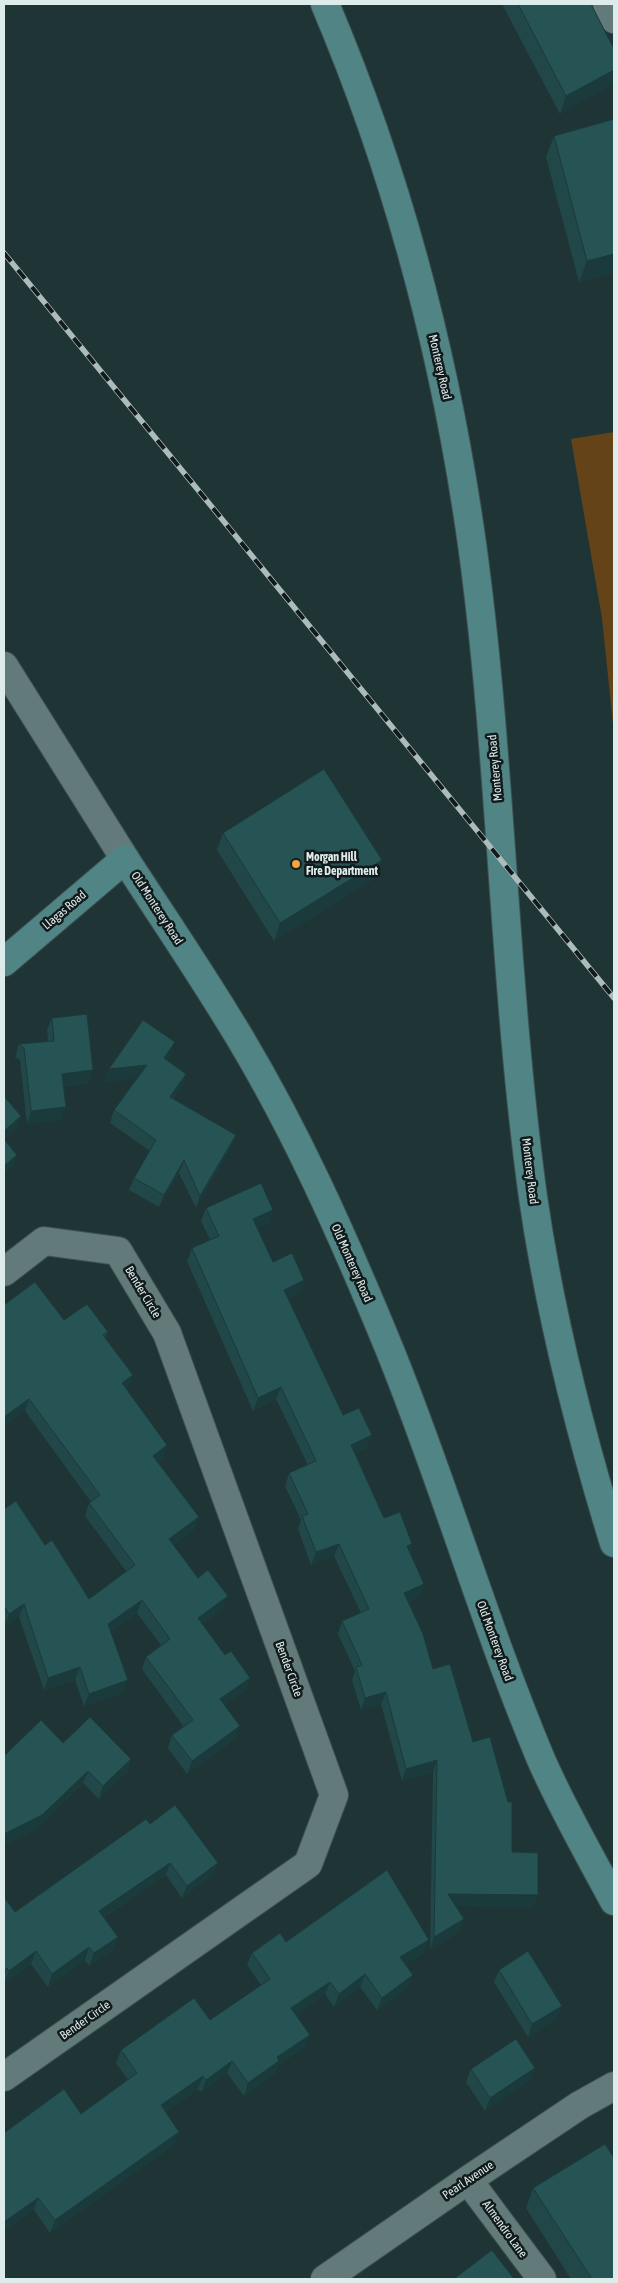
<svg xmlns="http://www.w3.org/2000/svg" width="618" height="2283" font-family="'Asap Condensed',sans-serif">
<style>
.green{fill:#644318}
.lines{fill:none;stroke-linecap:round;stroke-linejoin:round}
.street-casing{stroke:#3f5253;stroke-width:30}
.secondary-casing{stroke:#3f5253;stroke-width:30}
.street{stroke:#637a7a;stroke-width:28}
.secondary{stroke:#518485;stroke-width:28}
.rail-casing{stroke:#acbbbb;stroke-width:5.5}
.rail{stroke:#111b1b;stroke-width:4;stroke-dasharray:11;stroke-linecap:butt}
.wall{fill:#214748}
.shaded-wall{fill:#1b3a3b}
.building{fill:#265354;stroke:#1b3a3b}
.poi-dot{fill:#f2a541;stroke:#111b1b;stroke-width:2}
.labels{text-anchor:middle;stroke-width:5;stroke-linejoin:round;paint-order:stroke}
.street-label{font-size:12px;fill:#deebeb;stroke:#111b1b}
.poi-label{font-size:12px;font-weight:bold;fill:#deebeb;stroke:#111b1b;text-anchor:start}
</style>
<rect width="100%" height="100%" fill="#1f3535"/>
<!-- green -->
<path class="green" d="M614,432V734L602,618L571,439Z"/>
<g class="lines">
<defs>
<path id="street" d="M607,4L614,19
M4,666L125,859
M4,1272L44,1241L118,1251L167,1333L334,1795L308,1864L4,2077
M468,2180L542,2279
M325,2279L468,2180L580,2105L614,2086"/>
<path id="secondary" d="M325,4C398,176 446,359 472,544C502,761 503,980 533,1197C550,1315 579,1429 614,1543
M4,962L125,859C160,913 196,966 229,1020C293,1123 343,1236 389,1348C444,1483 484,1623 540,1757C561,1806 589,1854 614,1901"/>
</defs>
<!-- street casing -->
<use href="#street" class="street-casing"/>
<!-- secondary casing -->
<use href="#secondary" class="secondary-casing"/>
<!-- street -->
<use href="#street" class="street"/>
<!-- secondary -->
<use href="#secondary" class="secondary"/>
<defs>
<path id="rail" d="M4,253L614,998"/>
</defs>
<!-- rail casing -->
<use href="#rail" class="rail-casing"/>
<!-- rail -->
<use href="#rail" class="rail"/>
</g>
<!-- wall -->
<path class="wall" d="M502,4H591L614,49L560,114Z
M554,136L614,273L579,282L546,157Z
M223,833L382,860L375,878L274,941L217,850Z
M52,1018L89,1083L64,1086L62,1120L27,1124L20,1060L15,1057L19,1044L48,1041L47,1030Z
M171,1055L167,1060L186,1074L182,1086L173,1099L236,1135L231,1147L196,1208L179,1173L159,1207L129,1190L134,1178L150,1151L110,1123L114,1110L137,1078L104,1082L109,1069Z
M206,1208L269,1223L257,1228L273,1262L304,1280L300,1293L288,1298L343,1415L367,1448L355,1453L384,1518L412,1544L410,1552L420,1596L408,1602L433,1669L473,1742L512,1852L533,1907L456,1906L459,1932L430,1950L433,1772L402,1781L381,1704L361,1710L352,1680L355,1671L338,1634L342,1621L361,1613L334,1556L311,1565L298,1529L301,1520L285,1486L289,1473L308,1465L276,1399L253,1411L187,1261L192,1248L210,1240L201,1221Z
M64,1320L108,1332L105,1338L133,1375L128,1387L126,1389L163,1458L157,1462L194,1530L173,1545L198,1578L223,1609L202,1624L225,1655L250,1678L246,1690L225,1705L235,1739L187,1774L168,1748L172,1735L184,1727L142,1669L146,1657L161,1645L137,1613L111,1632L123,1693L84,1706L75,1680L44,1690L19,1617L4,1626V1509L45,1545L89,1599L126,1571L85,1516L89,1503L91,1502L25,1411L4,1426Z
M63,1743L131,1759L127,1772L99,1799L83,1783L38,1828L4,1845V1756Z
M150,1824L213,1875L182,1898L166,1875L104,1917L118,1937L113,1950L89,1966L85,1960L48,1987L31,1964L4,1983V1897L15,1912Z
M286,1942L424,1953L405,1964L408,1988L377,2010L360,1987L334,2007L325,1994L296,2015L305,2047L277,2066L275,2073L244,2096L227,2073L201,2092L198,2089L165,2112L175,2144L50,2233L34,2210L4,2231V2133L81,2114L128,2080L116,2063L121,2050L210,2020L261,1985L247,1965L252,1953Z
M499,1970L562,2006L557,2018L528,2037L494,1982Z
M535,2068L530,2080L485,2111L466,2082L471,2069Z
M533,2188L614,2279H571L526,2208Z"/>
<!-- shaded-wall -->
<path class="shaded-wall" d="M614,70V84L560,114L566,96Z
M614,254V273L579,282L587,261Z
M382,860L375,878L274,941L280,923Z
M175,1042L171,1055L159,1071L164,1058Z
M147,1065L142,1078L104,1082L109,1069Z
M93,1070L89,1083L58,1086L62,1074Z
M186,1074L182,1086L165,1109L170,1097Z
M66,1107L62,1120L27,1124L31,1111Z
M21,1116L17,1129L4,1140V1131Z
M236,1135L231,1147L196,1208L200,1196Z
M17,1155L13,1167L4,1175V1166Z
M184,1160L179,1173L159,1207L164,1195Z
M273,1210L269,1223L249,1232L253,1219Z
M304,1280L300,1293L279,1302L284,1290Z
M133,1375L128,1387L117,1396L122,1383Z
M281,1387L276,1399L253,1411L258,1398Z
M29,1399L25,1411L4,1426V1417Z
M372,1435L367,1448L347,1457L351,1445Z
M167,1445L163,1458L148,1468L153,1456Z
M199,1517L194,1530L164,1552L169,1539Z
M339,1544L334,1556L311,1565L316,1552Z
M412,1544L408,1557L407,1546Z
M424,1584L420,1596L399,1606L404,1593Z
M228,1596L223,1609L193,1631L198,1618Z
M142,1600L137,1613L104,1637L108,1624Z
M24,1604L19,1617L4,1626L9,1614Z
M80,1667L75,1680L44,1690L48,1678Z
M250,1678L246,1690L216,1712L220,1699Z
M128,1680L123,1693L84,1706L89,1694Z
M386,1692L381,1704L361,1710L365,1698Z
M240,1726L235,1739L187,1774L192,1761Z
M131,1759L127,1772L99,1799L103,1786Z
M437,1760L433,1772L402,1781L406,1769Z
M88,1771L83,1783L38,1828L4,1845V1834Z
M170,1863L166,1875L94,1923L99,1911Z
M218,1863L213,1875L182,1898L187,1886Z
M448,1894L538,1895L533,1907L444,1906Z
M464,1919L459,1932L430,1950L434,1937Z
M118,1937L113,1950L89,1966L94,1953Z
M429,1940L424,1953L396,1970L400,1957Z
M89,1947L85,1960L48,1987L52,1974Z
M36,1951L31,1964L4,1983L9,1971Z
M7,1968L4,1977V1971Z
M365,1974L360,1987L334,2007L339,1994Z
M413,1975L408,1988L377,2010L382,1998Z
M330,1982L325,1994L287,2021L291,2008Z
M562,2006L557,2018L528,2037L532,2024Z
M310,2035L305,2047L277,2066L275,2073L244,2096L248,2083L277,2057Z
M232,2061L227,2073L201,2092L206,2080Z
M535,2068L530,2080L485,2111L490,2098Z
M203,2076L198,2089L156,2118L161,2105Z
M179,2132L175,2144L50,2233L55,2220Z
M38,2198L34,2210L4,2231V2222Z"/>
<!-- building -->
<path class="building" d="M518,4H591L614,49V70L566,96Z
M614,119V254L587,261L554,136Z
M324,769L382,860L280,923L223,833Z
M87,1014L93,1070L62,1074L66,1107L31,1111L24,1048L19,1044L54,1041L52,1018Z
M143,1020L175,1042L164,1058L186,1074L170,1097L236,1135L200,1196L184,1160L164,1195L134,1178L156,1140L114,1110L147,1065L109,1069Z
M4,1096L21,1116L4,1131Z
M4,1139L17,1155L4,1166Z
M261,1183L273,1210L253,1219L273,1262L292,1253L304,1280L284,1290L343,1415L359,1408L372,1435L351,1445L384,1518L400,1512L412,1544L407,1546L424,1584L404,1593L423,1634L433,1669L450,1664L473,1742L490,1737L508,1802H512V1852L538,1853V1895L448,1894L464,1919L434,1937L437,1760L406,1769L386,1692L365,1698L356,1667L362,1665L342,1621L369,1609L339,1544L316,1552L302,1516L308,1514L289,1473L316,1461L281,1387L258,1398L192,1248L219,1236L206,1208Z
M35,1282L64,1320L87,1304L108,1332L103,1335L133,1375L122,1383L167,1445L153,1456L199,1517L169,1539L198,1578L208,1570L228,1596L198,1618L225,1655L231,1651L250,1678L220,1699L240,1726L192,1761L172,1735L193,1720L146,1657L170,1639L142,1600L108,1624L128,1680L89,1694L80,1667L48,1678L24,1604L9,1614L4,1606V1509L16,1501L45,1545L52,1540L89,1599L135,1565L89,1503L100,1495L29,1399L4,1417V1305Z
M90,1717L131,1759L103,1786L88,1771L42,1815L4,1834V1756L41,1720L63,1743Z
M175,1805L218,1863L187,1886L170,1863L99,1911L118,1937L94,1953L89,1947L52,1974L36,1951L9,1971L7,1968L4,1971V1897L15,1912L146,1819L150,1824Z
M387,1870L429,1940L400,1957L413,1975L382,1998L365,1974L339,1994L330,1982L291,2008L310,2035L277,2057L279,2061L248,2083L232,2061L206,2080L203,2076L161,2105L179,2132L55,2220L38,2198L4,2222V2133L64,2089L81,2114L137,2073L121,2050L194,1998L210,2020L270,1979L252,1953L280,1933L286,1942Z
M528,1951L562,2006L532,2024L499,1970Z
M516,2039L535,2068L490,2098L471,2069Z
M605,2144L614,2158V2279H592L533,2188Z
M492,2250L514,2279H454Z"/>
<!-- markers -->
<circle class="poi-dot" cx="296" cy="864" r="5"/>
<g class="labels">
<!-- street labels -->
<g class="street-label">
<text transform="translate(440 367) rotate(77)" y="4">Monterey Road</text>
<text transform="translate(495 768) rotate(-95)" y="4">Monterey Road</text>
<text transform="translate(157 908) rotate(57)" y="4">Old Monterey Road</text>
<text transform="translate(64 910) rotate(-40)" y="4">Llagas Road</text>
<text transform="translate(530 1171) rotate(83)" y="4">Monterey Road</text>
<text transform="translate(352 1263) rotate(66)" y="4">Old Monterey Road</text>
<text transform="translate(143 1292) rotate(59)" y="4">Bender Circle</text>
<text transform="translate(495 1641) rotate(70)" y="4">Old Monterey Road</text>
<text transform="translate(289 1669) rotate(70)" y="4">Bender Circle</text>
<text transform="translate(85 2020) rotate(-35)" y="4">Bender Circle</text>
<text transform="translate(468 2180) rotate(-34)" y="4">Pearl Avenue</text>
<text transform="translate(505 2229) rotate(54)" y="4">Almendro Lane</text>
</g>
<!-- poi labels -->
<g class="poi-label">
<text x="306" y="861">Morgan Hill<tspan x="306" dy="14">Fire Department</tspan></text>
</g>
</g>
<!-- border -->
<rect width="618" height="2283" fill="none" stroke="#deebeb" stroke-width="10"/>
</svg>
